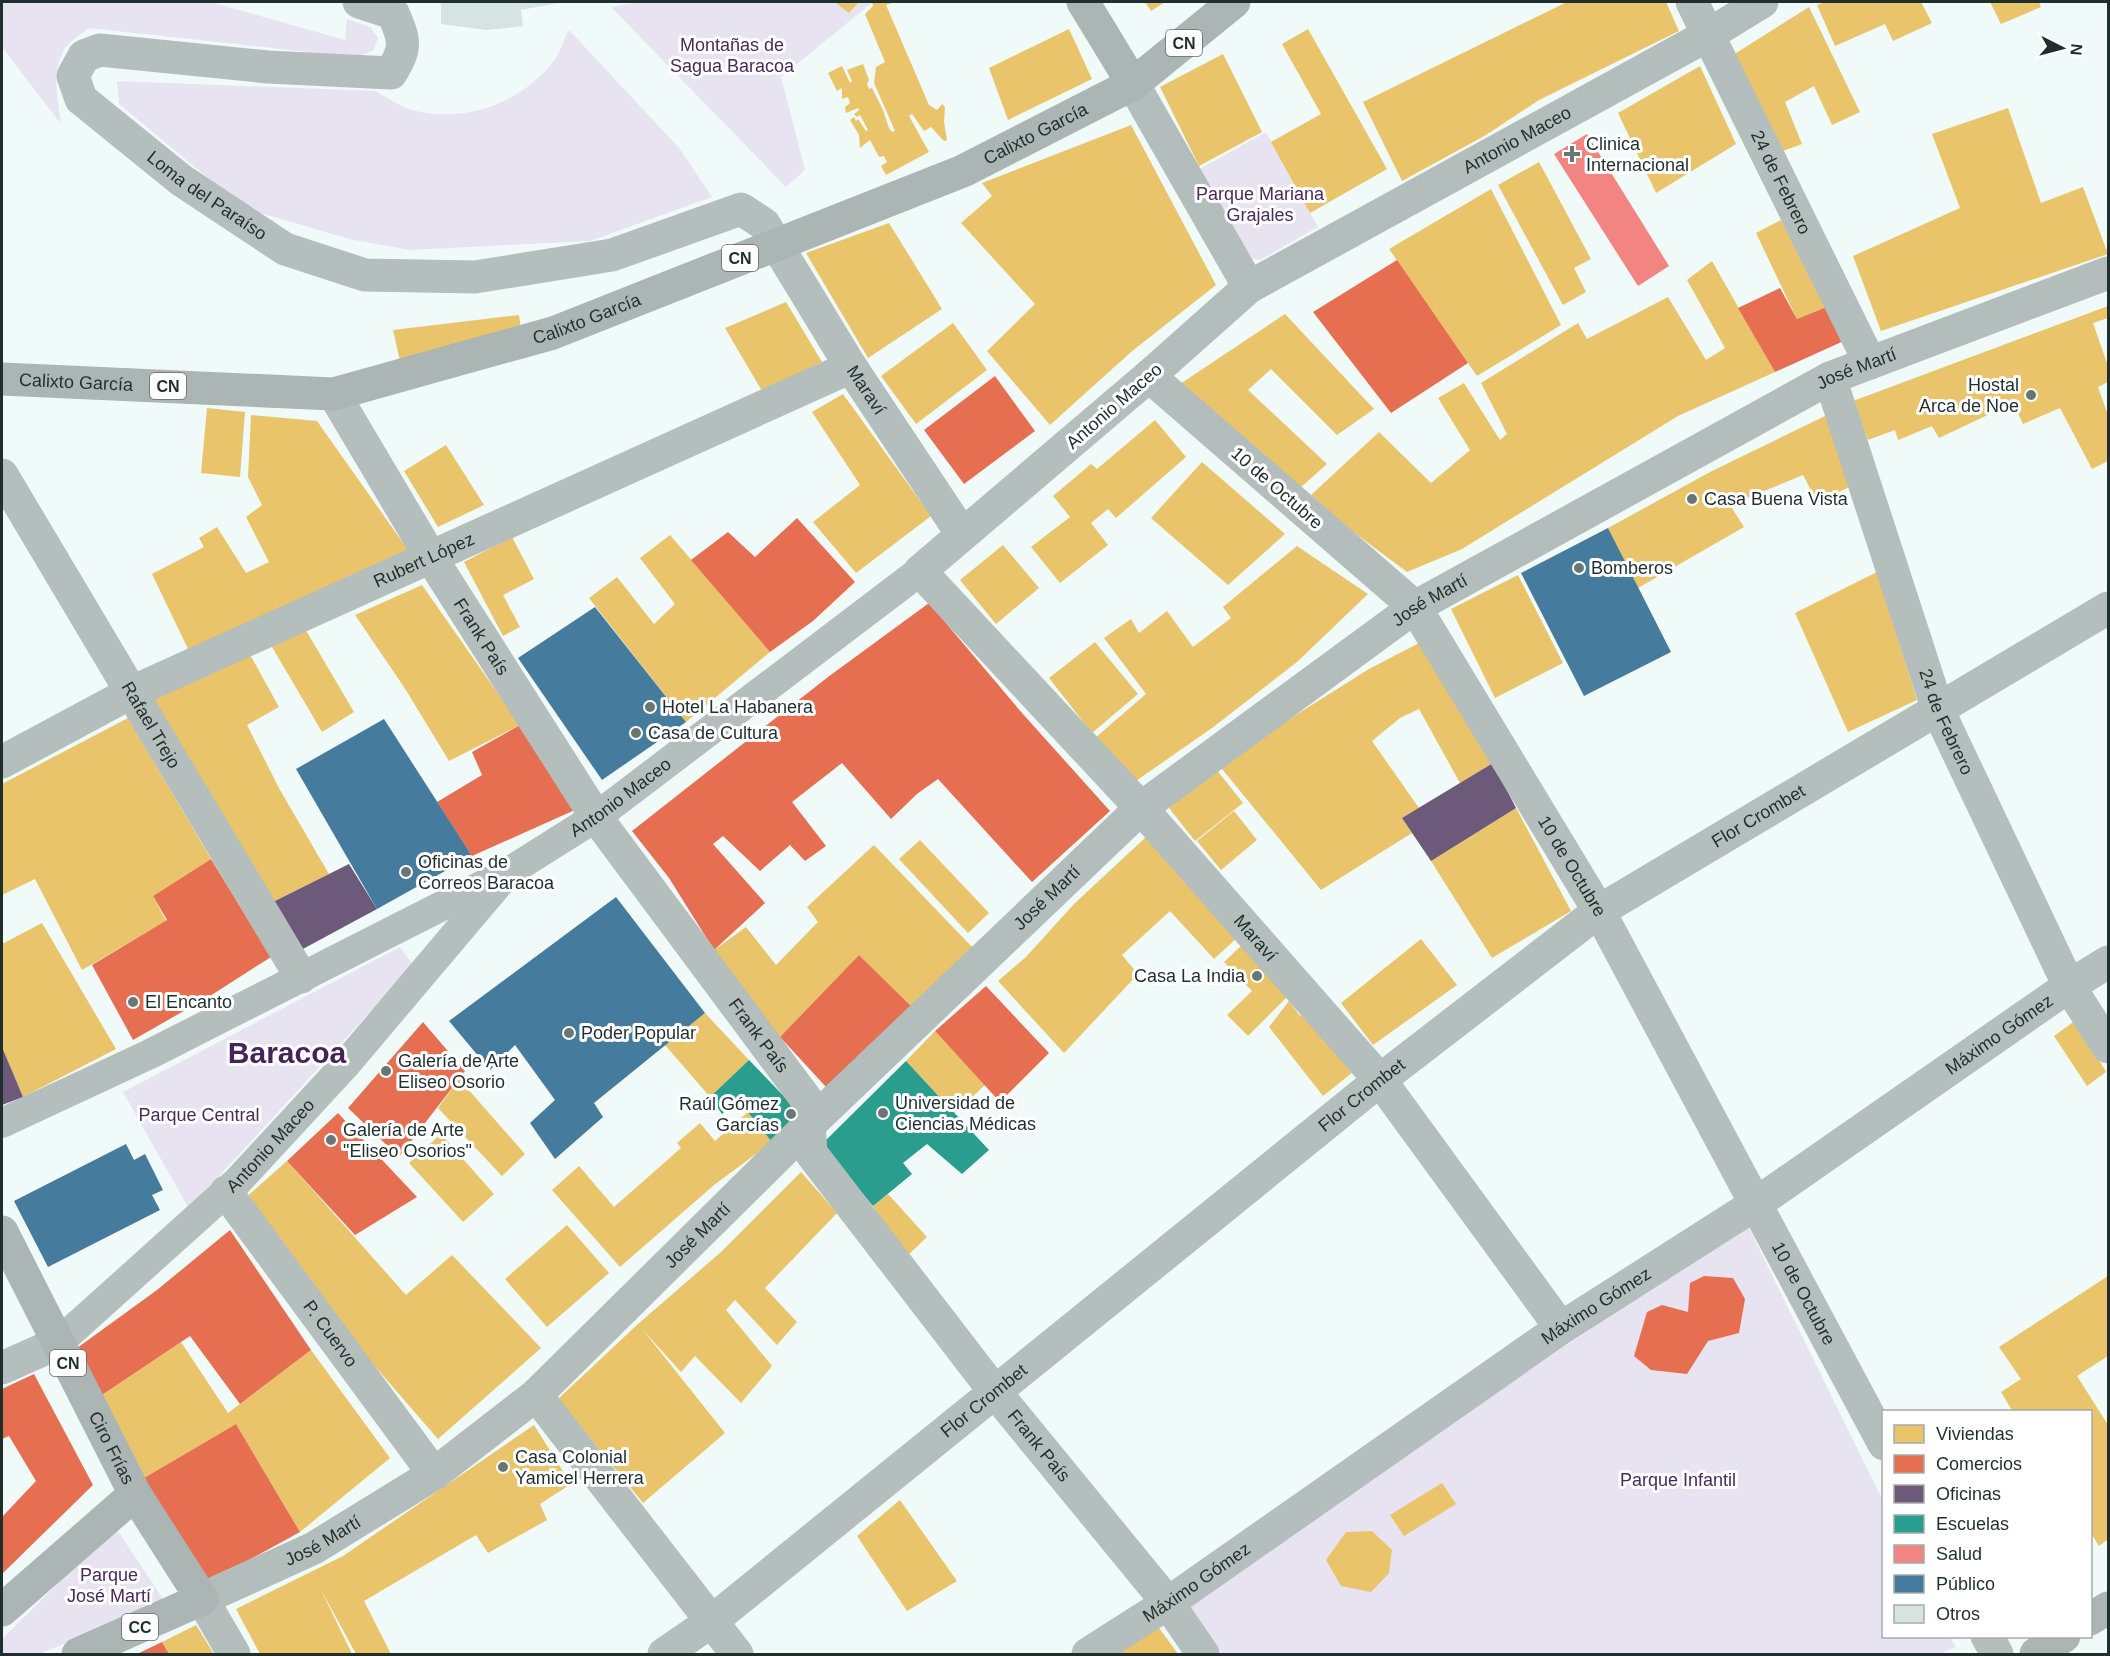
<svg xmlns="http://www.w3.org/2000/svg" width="2110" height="1656" font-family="Arial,sans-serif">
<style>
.green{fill:#e8e3f1}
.homes{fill:#e9c46a}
.shops{fill:#e76f51}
.offices{fill:#6d597a}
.schools{fill:#2a9d8f}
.health{fill:#f28482}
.public{fill:#457b9d}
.building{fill:#d5e3e1}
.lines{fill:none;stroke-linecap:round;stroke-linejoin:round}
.pedestrian{stroke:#b4bebc;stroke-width:30}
.minor{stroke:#b4bebc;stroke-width:33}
.tertiary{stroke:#b4bebc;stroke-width:33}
.secondary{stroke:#b3bdbc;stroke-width:33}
.primary{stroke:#aab5b4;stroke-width:33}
.poi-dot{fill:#687674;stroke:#fff;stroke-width:2}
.labels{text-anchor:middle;stroke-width:6;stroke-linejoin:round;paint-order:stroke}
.shield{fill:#fff;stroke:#626d6c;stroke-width:1.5}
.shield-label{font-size:16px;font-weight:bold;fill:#1f2f2d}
.park-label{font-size:18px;fill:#4a295b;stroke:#fff}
.street-label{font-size:18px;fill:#1f2f2d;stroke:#fff}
.poi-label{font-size:18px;fill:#1f2f2d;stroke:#fff;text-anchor:start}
.town-label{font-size:30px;font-weight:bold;fill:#48235a;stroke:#fff}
</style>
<rect width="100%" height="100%" fill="#f0faf8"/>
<!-- green -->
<path class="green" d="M2,2H211L345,40L347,19L370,27L378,38L373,51L354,57L89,28C81,34 69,42 64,50C51,72 58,100 61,124L2,47Z
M640,2H873L781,77L805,170L786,187L611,7Z
M569,30L680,149L712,197L590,241L410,250L349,239L244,208L119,104L117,81L375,91C387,97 400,107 412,110C465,124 523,103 555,59C561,50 564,39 569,30Z
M1266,132L1318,227L1260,260L1244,257L1196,171Z
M400,947L413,965L189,1209L123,1092Z
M1747,1224L1883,1501L1884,1636L1950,1637L1956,1647L1939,1654H1222L1180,1604Z
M115,1527L165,1602L39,1654H2V1639Z"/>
<!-- homes -->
<path class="homes" d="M838,2H859L849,13L836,3Z
M872,2H894L886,5L929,105L937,110L942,104L945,107L944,122L947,140L944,141L931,127L924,131L912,114L909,116L929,152L886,175L881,166L887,162L884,156L879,157L870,140L860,148L859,135L850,120L854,117L856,121L858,119L866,131L868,130L860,115L857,117L854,114L859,110L858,108L846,113L845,107L850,103L848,97L842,99V88L837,91L828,73L842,66L850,83L852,81L847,70L863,64L869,80L867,84L869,89L872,88L883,110L889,128L892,132L895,131L874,83L876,67L885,62L865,14L873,6Z
M1145,2H1165L1151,11Z
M1567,2H1666L1679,31L1539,100L1486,135L1402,181L1363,102Z
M1825,2H1921L1932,23L1893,41L1885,24L1835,46L1817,5Z
M1990,2H2039L2041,7L2001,24Z
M1809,7L1860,112L1832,125L1814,86L1785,102L1802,144L1780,152L1733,55Z
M1069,29L1092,79L1008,120L989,68Z
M1308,29L1387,169L1310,213L1271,142L1321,114L1282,44Z
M1223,54L1262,132L1199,166L1160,87Z
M1700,66L1736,144L1656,193L1618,113Z
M2008,108L2041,203L2083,187L2108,254L1881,331L1853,256L1960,208L1932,134Z
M1131,125L1216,285L1131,352L1050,425L987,351L1035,304L961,223L992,196L982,183Z
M1539,162L1591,259L1574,268L1586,292L1563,305L1498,185Z
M1491,189L1561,325L1477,376L1389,249Z
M1781,220L1829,306L1797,319L1756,233Z
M889,223L942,309L868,358L806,253Z
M1712,261L1775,372L1678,416L1462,549L1407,572L1344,525L1311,495L1379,432L1431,483L1470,450L1438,398L1464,383L1500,440L1507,434L1481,383L1578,323L1587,339L1668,297L1706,360L1725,348L1687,280Z
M786,302L822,362L762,391L725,328Z
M2108,306V318L2093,323L2108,366V382L2098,387L2108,415V461L2092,469L2060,408L2023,424L2013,403L1939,438L1932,426L1898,440L1895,430L1868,440L1853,401Z
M1285,314L1374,409L1337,435L1271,369L1248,390L1327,464L1300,488L1180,384Z
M519,315L521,330L400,361L393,330Z
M953,323L987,370L916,424L881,376Z
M843,394L931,516L856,573L813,522L860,485L812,412Z
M207,408L245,412L240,477L201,473Z
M251,415L317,421L408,550L189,651L152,574L204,547L199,538L217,527L246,573L269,562L246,517L262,505L248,477Z
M1827,415L1856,484L1817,502L1803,475L1730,505L1744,527L1638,588L1608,528L1712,471Z
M1155,420L1186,457L1116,518L1108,509L1091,523L1108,545L1060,583L1031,547L1070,517L1053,496L1091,464L1097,469Z
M446,445L484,505L438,527L404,471Z
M1202,462L1285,534L1228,585L1151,518Z
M670,535L770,652L686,722L589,598L617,577L654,624L675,604L640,558Z
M512,537L534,579L503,595L520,627L503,636L464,562Z
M1003,545L1039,588L996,624L960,580Z
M1297,546L1368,594L1297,662L1212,728L1133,783L1095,738L1146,694L1104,638L1131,619L1139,633L1167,611L1193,647L1231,618L1223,607Z
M1877,572L1917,700L1848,732L1795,613Z
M1518,575L1563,663L1495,698L1451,609Z
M422,585L520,725L449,761L404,687L355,615Z
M304,627L354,712L322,732L272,647Z
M1095,642L1138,694L1092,733L1049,678Z
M1421,642L1493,763L1460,783L1419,709L1400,718L1372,741L1419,808L1402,818L1412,833L1321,890L1218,764L1369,669Z
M248,651L279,707L247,725L280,790L329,874L273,902L153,698Z
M128,718L211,859L153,896L166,921L82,970L35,879L2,895V784Z
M1216,769L1243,803L1195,841L1169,808Z
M1516,808L1571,911L1492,958L1431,861Z
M1234,811L1257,840L1221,870L1197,841Z
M1146,837L1238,937L1214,959L1170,911L1122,955L1138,974L1064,1053L998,981L1026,957L1074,904Z
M920,840L989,913L968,933L899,859Z
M874,845L973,948L911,1006L859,955L780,1037L714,950L746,927L776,965L818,922L807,907Z
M42,923L116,1049L23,1097L2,1047V944Z
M1421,939L1457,985L1373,1045L1341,1003Z
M1244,943L1292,992L1248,1036L1227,1015L1252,991L1224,962Z
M1289,1001L1300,1016L1308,1011L1358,1068L1323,1096L1269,1027Z
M705,1013L749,1060L710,1097L665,1045Z
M2076,1020L2106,1072L2087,1086L2054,1036Z
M935,1031L985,1085L955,1113L906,1061Z
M459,1079L525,1154L502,1176L438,1108Z
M748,1112L772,1142L714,1185L620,1267L552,1190L579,1166L614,1207L681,1148L677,1143L700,1123L715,1141Z
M441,1134L494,1194L463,1222L409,1163Z
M287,1161L406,1295L452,1255L541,1348L438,1439L353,1341L243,1200Z
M801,1172L837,1213L765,1288L797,1322L777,1345L735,1300L726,1310L772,1366L741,1403L695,1356L681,1372L643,1330L725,1433L643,1503L558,1399L638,1324L721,1252Z
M888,1194L927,1237L907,1256L873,1206Z
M567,1225L609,1273L547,1327L505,1279Z
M2108,1276V1356L2077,1376L2108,1425V1539L2099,1546L2091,1533V1412H2013L2001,1392L2021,1379L1999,1347Z
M181,1342L228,1413L311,1350L390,1458L300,1532L236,1424L144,1478L99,1397Z
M534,1425L571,1484L540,1504L547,1520L488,1553L476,1535L364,1601L391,1654H356L320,1588L352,1654H260L236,1609L343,1556Z
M1442,1483L1456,1504L1404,1536L1390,1515Z
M900,1500L957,1581L907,1611L857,1536Z
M1372,1531L1392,1550L1389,1573L1371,1592L1341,1586L1326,1560L1346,1532Z
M196,1625L214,1654H169L162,1642Z
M1157,1625L1178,1654H1112Z"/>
<!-- shops -->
<path class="shops" d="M1397,260L1468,363L1391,413L1313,312Z
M1780,288L1797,319L1829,306L1848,339L1775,372L1738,308Z
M995,376L1035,431L964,484L924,430Z
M797,518L855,582L813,621L770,652L691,560L728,532L755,557Z
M929,603L1022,713L1110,811L1032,882L938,779L917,794L891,819L842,763L792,802L826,846L805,861L790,845L760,871L723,836L713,844L765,903L714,950L669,878L632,831L828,677Z
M520,725L577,809L472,856L437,802L482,775L472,752Z
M211,859L271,957L210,996L133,1040L92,965L167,920L153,896Z
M859,955L911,1006L827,1088L780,1037Z
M986,986L1049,1053L1000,1102L935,1031Z
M423,1022L465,1071L399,1157L348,1108Z
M338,1113L417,1197L355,1235L287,1161Z
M230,1230L311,1350L240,1404L190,1336L99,1397L73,1351L157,1290Z
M1704,1276L1733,1278L1745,1299L1739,1333L1708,1341L1687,1374L1651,1370L1634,1356L1647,1312L1662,1305L1688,1312L1690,1283Z
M34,1374L93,1485L2,1574V1517L36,1481L9,1436L2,1439V1389Z
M236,1424L300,1532L203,1585L144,1478Z
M162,1642L169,1654H137Z"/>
<!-- offices -->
<path class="offices" d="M1493,763L1516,808L1431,861L1402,818Z
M349,864L377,909L301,950L273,902Z
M2,1047L23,1097L2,1105Z"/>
<!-- schools -->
<path class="schools" d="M749,1060L800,1113L772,1142L738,1100L722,1114L710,1097Z
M906,1061L989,1150L962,1174L927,1144L903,1163L912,1174L873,1206L821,1145Z"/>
<!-- health -->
<path class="health" d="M1587,134L1669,266L1638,286L1554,154Z"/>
<!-- public -->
<path class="public" d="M1608,528L1671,652L1584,696L1521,573Z
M595,607L686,722L602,780L518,658Z
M384,719L472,856L377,909L296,769Z
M616,897L705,1013L594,1103L603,1117L555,1159L530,1123L555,1100L515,1045L490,1070L449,1021Z
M126,1144L134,1160L145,1154L163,1190L152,1195L160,1210L48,1267L14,1201Z"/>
<!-- building -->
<path class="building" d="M441,2H557L558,3L521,10L523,26L487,30L441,24Z"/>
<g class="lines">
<!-- pedestrian -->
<g class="pedestrian">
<path id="s1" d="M2,1123L150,1054L507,873L596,817L920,571"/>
<path id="s2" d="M58,1343L237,1182L346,1064L499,883"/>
</g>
<!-- minor -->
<g class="minor">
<path id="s3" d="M359,2L393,13C405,41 407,47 391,73L268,67L100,50L84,56L73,76L81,99L181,180L285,249L365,275L475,277L612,255L741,209L764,224L851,367L962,534"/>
<path id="s4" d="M1692,2L1870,363"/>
<path id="s5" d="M1149,376L920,571L1141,808L1380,1080L1561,1328"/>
<path id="s6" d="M1830,378L1938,710L2069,986L2108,1047"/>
<path id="s7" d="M2,475L301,977"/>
<path id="s8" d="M2,762L132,692L851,367"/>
<path id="s9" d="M809,1125L811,1153L995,1392L1168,1603L1203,1654"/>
<path id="s10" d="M226,1192L434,1474"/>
<path d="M2,1368L58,1343"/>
<path d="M536,1395L737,1654"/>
<path d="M202,1599L234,1654"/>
<path id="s11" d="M664,1654L712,1621L1380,1080L1599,911L2108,608"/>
<path id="s12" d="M1088,1654L1168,1603L1561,1328L1754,1205L2069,986L2108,962"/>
</g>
<!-- tertiary -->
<g class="tertiary">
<path id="s13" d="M334,394L430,556L596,817L806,1099L809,1125"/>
<path id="s14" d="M1415,607L1599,911L1884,1444"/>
<path d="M1987,1636L1997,1654"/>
</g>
<!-- secondary -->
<g class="secondary">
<path d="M1133,84L1249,287"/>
<path id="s15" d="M1415,607L1149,376L1249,287L1708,35L1762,2"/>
<path id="s16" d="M202,1599L314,1548L434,1474L536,1395L809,1125L1141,808L1415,607L1830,378L2108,273"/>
</g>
<!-- primary -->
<g class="primary">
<path d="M1083,2L1133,84"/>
<path id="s17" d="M2,379L334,394L553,333L963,171L1133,84L1234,2"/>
<path id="s18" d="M2,1232L135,1494L202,1599L78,1654"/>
<path d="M2,1610L135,1494"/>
<path d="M2090,1619L2108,1608"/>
<path d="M2036,1654L2064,1636"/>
</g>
</g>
<!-- markers -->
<g class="poi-dot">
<path d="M1569 145h6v6h6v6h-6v6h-6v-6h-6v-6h6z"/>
<circle cx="2031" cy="395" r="6"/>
<circle cx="1692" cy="499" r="6"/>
<circle cx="1579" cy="568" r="6"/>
<circle cx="650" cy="707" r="6"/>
<circle cx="636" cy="733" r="6"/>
<circle cx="406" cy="872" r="6"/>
<circle cx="1257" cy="976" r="6"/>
<circle cx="133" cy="1002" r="6"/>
<circle cx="569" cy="1033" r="6"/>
<circle cx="386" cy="1071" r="6"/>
<circle cx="883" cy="1113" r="6"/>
<circle cx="791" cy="1114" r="6"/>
<circle cx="331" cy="1140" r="6"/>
<circle cx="503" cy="1467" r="6"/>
</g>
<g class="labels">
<!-- shield labels -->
<g class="shield">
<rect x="1166" y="30" width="36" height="26" rx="4.5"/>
<rect x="722" y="245" width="36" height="26" rx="4.5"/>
<rect x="150" y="373" width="36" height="26" rx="4.5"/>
<rect x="50" y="1350" width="36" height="26" rx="4.5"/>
<rect x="122" y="1614" width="36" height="26" rx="4.5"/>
</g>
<g class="shield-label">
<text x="1184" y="49">CN</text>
<text x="740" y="264">CN</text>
<text x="168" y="392">CN</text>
<text x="68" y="1369">CN</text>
<text x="140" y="1633">CC</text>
</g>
<!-- park labels -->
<g class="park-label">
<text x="732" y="51">Montañas de<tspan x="732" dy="21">Sagua Baracoa</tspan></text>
<text x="1260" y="200">Parque Mariana<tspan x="1260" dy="21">Grajales</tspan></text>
<text x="199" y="1121">Parque Central</text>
<text x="1678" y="1486">Parque Infantil</text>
<text x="109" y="1581">Parque<tspan x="109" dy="21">José Martí</tspan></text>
</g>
<!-- street labels -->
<g class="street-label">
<text dy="6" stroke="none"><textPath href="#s17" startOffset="1082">Calixto García</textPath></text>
<text dy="6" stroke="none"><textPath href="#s15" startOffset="792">Antonio Maceo</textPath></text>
<text dy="6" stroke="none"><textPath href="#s4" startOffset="201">24 de Febrero</textPath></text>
<text dy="6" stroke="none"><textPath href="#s3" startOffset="615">Loma del Paraíso</textPath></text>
<text dy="6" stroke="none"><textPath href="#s17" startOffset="596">Calixto García</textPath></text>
<text dy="6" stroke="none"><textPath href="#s16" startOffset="2078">José Martí</textPath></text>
<text dy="6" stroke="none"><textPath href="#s17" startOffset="74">Calixto García</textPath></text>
<text dy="6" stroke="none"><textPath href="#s3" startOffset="1402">Maraví</textPath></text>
<text transform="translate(1114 406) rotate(-41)" y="6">Antonio Maceo</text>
<text transform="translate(1277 488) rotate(41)" y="6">10 de Octubre</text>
<text dy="6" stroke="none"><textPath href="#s8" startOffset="468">Rubert López</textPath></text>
<text dy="6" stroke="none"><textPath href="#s16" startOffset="1592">José Martí</textPath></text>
<text dy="6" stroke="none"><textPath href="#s13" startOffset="284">Frank País</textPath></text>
<text dy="6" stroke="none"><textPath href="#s6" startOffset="363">24 de Febrero</textPath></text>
<text dy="6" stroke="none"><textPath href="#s7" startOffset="291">Rafael Trejo</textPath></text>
<text dy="6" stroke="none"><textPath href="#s1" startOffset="700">Antonio Maceo</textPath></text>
<text dy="6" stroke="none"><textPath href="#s11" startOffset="1380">Flor Crombet</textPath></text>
<text dy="6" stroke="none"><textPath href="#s14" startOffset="303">10 de Octubre</textPath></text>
<text dy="6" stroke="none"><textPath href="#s16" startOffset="1106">José Martí</textPath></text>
<text dy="6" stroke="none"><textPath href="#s5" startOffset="798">Maraví</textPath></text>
<text dy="6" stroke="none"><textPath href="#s12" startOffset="1102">Máximo Gómez</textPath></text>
<text dy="6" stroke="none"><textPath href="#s13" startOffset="770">Frank País</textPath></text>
<text dy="6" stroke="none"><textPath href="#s11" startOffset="894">Flor Crombet</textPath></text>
<text dy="6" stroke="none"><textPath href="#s2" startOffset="290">Antonio Maceo</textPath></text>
<text dy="6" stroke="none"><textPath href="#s16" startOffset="620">José Martí</textPath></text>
<text dy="6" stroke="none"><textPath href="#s14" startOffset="789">10 de Octubre</textPath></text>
<text dy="6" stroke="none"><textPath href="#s12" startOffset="616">Máximo Gómez</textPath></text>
<text dy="6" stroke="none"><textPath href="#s10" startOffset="176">P. Cuervo</textPath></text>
<text dy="6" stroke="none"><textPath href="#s11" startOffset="408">Flor Crombet</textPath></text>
<text dy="6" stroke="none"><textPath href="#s9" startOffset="399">Frank País</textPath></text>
<text dy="6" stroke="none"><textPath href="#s18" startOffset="242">Ciro Frías</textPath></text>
<text dy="6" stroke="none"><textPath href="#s16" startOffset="134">José Martí</textPath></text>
<text dy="6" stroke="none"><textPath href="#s12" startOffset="130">Máximo Gómez</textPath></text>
</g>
<!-- poi labels -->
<g class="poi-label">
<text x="1586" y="150">Clinica<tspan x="1586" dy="21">Internacional</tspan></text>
<text x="2019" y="391" text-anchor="end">Hostal<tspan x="2019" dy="21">Arca de Noe</tspan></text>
<text x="1704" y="505">Casa Buena Vista</text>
<text x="1591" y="574">Bomberos</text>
<text x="662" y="713">Hotel La Habanera</text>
<text x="648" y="739">Casa de Cultura</text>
<text x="418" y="868">Oficinas de<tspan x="418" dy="21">Correos Baracoa</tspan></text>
<text x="1245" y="982" text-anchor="end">Casa La India</text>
<text x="145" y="1008">El Encanto</text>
<text x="581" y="1039">Poder Popular</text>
<text x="398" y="1067">Galería de Arte<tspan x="398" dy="21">Eliseo Osorio</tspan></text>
<text x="895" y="1109">Universidad de<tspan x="895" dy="21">Ciencias Médicas</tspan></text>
<text x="779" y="1110" text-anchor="end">Raúl Gómez<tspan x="779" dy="21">Garcías</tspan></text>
<text x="343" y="1136">Galería de Arte<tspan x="343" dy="21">"Eliseo Osorios"</tspan></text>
<text x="515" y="1463">Casa Colonial<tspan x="515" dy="21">Yamicel Herrera</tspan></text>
</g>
<!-- town labels -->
<g class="town-label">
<text x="287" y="1063">Baracoa</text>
</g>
</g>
<!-- border -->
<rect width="2110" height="1656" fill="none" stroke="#1f2f2d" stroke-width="6"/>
<!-- legend -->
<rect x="1882" y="1410" width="210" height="228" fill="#ffffff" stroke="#a5acab" stroke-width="1.5"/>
<rect x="1894" y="1425" width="30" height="18" fill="#e9c46a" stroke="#a5acab" stroke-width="1.5"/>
<text x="1936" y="1440" font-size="18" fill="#1f2f2d">Viviendas</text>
<rect x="1894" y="1455" width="30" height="18" fill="#e76f51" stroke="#a5acab" stroke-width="1.5"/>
<text x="1936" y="1470" font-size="18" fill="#1f2f2d">Comercios</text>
<rect x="1894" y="1485" width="30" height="18" fill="#6d597a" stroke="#a5acab" stroke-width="1.5"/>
<text x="1936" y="1500" font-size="18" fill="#1f2f2d">Oficinas</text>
<rect x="1894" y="1515" width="30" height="18" fill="#2a9d8f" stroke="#a5acab" stroke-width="1.5"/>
<text x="1936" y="1530" font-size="18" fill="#1f2f2d">Escuelas</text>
<rect x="1894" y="1545" width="30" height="18" fill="#f28482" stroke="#a5acab" stroke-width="1.5"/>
<text x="1936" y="1560" font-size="18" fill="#1f2f2d">Salud</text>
<rect x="1894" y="1575" width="30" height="18" fill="#457b9d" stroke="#a5acab" stroke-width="1.5"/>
<text x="1936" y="1590" font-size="18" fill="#1f2f2d">Público</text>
<rect x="1894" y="1605" width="30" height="18" fill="#d5e3e1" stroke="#a5acab" stroke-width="1.5"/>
<text x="1936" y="1620" font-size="18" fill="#1f2f2d">Otros</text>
<!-- north arrow -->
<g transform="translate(2062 48) rotate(96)" stroke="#ffffff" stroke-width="4.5" paint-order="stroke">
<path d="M0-4.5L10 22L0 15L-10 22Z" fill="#1f2f2d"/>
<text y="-9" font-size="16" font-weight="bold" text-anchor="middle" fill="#1f2f2d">N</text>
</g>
</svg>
